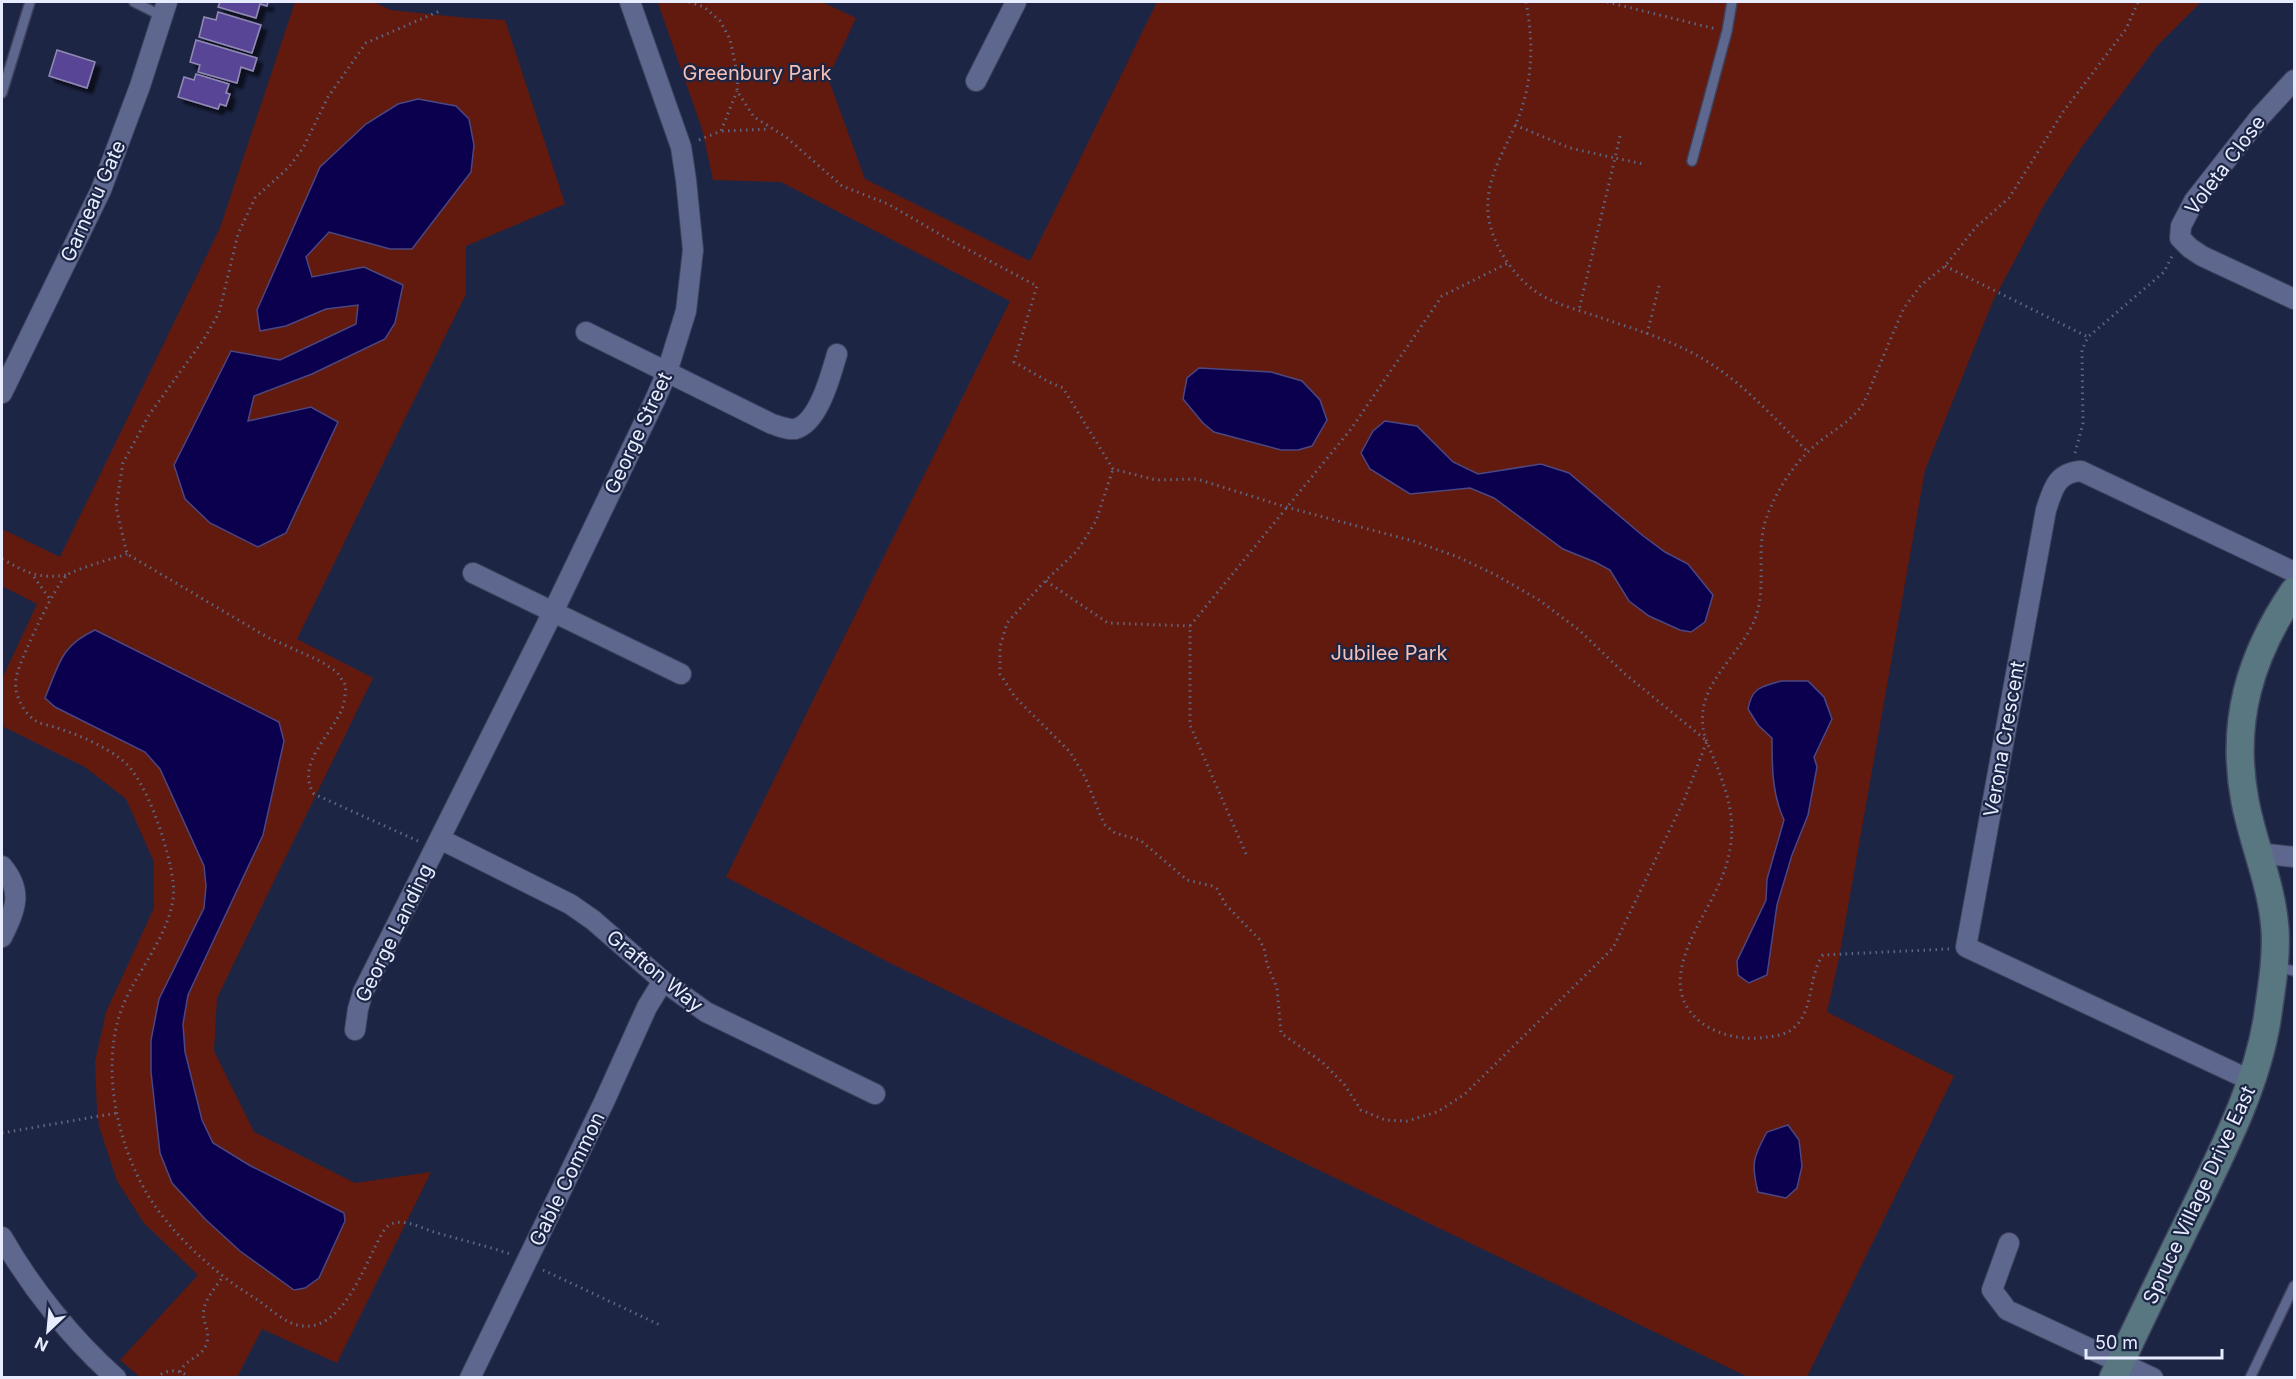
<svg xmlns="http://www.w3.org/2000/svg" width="2296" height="1379" font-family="Inter,sans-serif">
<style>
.green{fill:#621a0e}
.water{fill:#0a004d;stroke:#4c4782;stroke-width:1.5}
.building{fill:#594596;stroke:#918bb4;stroke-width:1.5;filter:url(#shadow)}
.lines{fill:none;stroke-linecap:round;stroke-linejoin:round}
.lane-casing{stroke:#3e425d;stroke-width:12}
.street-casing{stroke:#3e425d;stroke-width:22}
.secondary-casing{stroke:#3e425d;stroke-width:30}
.path{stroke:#5f6681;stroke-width:3;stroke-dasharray:1.5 4.5;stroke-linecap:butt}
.lane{stroke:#5e688e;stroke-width:9}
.street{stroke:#5e688e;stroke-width:20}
.secondary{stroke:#587781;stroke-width:27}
.labels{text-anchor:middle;stroke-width:4.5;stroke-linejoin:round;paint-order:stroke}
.park-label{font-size:20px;fill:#f5c1b6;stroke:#1d2545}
.street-label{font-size:20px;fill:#e7ecfe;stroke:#1d2545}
</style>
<defs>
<filter id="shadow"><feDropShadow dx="5.5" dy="5.5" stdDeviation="1.5" flood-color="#0009"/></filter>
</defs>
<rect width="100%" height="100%" fill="#1d2545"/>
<!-- green -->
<path class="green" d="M295,2H373L391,10L467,18L505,20L565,204L466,246V294L297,639L373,678L217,998L214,1051L254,1132L355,1183L431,1172L337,1363L262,1329L237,1377H140L120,1360L198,1275L144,1223L117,1181L99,1126L97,1110L95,1062L106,1012L154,908V862L126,799L85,767L2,726V679L37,604L2,586V529L60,557L220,228Z
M659,2H822L856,18L828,78L865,179L1030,261L1157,2H2201L2158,45L2081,148L2044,205L1993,301L1925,470L1838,963L1827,1012L1954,1076L1807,1377H1748L892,964L726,877L1010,301L781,182L713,180L702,129L658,3Z"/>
<!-- water -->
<path class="water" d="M418,99L456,106L469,119L474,145L471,172L412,249H390L329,232L306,257L312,277L364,267L403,285L395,323L385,339L312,374L254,396L248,421L311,407L338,422L286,533L258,547L210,523L185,499L174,465L231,351L280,360L356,324L358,305L326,309L286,326L260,331L257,310L320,167L366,124L398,104Z
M1199,368L1271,372L1302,381L1320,400L1327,420L1312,446L1298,450H1281L1214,432L1203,423L1183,399L1187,378Z
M1385,421L1417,426L1453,462L1478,474L1541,464L1569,473L1642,535L1665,552L1688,564L1713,595L1705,622L1691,632L1680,630L1649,616L1629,601L1610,570L1595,562L1563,549L1494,498L1470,488L1410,494L1370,469L1361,453L1373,431Z
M95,630L279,722L284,741L263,835L188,995L183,1024L185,1052L202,1120L213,1143L249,1165L344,1213L345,1221L319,1278L305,1288L294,1290L240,1251L205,1219L172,1183L160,1153L151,1072V1040L159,999L204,908L206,886L204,866L160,769L145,752L55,707L45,698C59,665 60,646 95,630Z
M1781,681H1808L1824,697L1832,719L1814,757L1817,767L1808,815L1792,855L1777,905L1767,975L1749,983L1738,975L1737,961L1766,900L1767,879L1784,820C1772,794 1772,767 1772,738L1758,725L1748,709C1752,687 1761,687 1781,681Z
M1788,1125L1799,1140L1802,1166L1797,1188L1786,1198L1758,1192C1751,1164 1753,1157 1767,1132Z"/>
<!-- building -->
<path class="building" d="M220,2H268L267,6L260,4L256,18L218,7Z
M218,12L261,25L252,53L199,37L204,17L216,20Z
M196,40L257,58L253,71L241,67L237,83L198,72L200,65L190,62Z
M57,50L95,62L87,88L49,76Z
M196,74L229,84L226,93L230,94L226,106L220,104L218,109L178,97L184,77L194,80Z"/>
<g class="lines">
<defs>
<path id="lane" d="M134,2L162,16
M2,93L30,2
M1692,161L1727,31L1732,2
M2276,967L2294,971
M2250,1378L2294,1286"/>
<path id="street" d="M2294,80L2260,117L2194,201L2181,226L2180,238L2190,248L2202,256L2294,299
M976,81L1016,2
M586,332L772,424C779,426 787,430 795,429C819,423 831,374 837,354
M2,393L101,190L140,86L167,2
M473,573L681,674
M440,839L570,904L593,920L663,981L706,1012L875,1094
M2259,853L2294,857
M2,866C24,892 15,910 2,937
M355,1030L358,1009L363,992L553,612L655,400L667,372L686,311L693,250L686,180L681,147L630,2
M2252,1081L1966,947L2046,510C2053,489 2056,473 2081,471L2294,572
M2,1237C31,1288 72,1339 116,1378
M2009,1243L1992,1290L2007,1310L2153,1378
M470,1378L604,1102L647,1007L663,981"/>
<path id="secondary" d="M2113,1378C2140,1320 2168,1263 2196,1206C2225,1146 2256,1086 2267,1020C2271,991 2277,959 2275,929C2272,885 2253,844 2245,801C2230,722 2250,656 2294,591"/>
</defs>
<!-- lane casing -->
<use href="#lane" class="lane-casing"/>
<!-- street casing -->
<use href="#street" class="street-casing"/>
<!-- secondary casing -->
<use href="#secondary" class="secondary-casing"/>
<!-- path -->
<path class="path" d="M689,2L704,7L720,21L730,39L738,78L737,91L754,117L786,137L842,186L888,204L948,239L1037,286L1014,362L1049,382L1063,388L1113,469L1156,480L1197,479L1286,507L1413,541L1458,557L1496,575L1539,600L1579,630L1625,674L1707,741L1685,798L1613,948L1465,1094L1437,1112L1407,1121L1385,1120L1361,1110L1344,1084L1322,1062L1281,1033L1277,988L1267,964L1264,948L1259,939L1226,905L1217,889L1212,886L1187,880L1140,840L1115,833L1104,824L1085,777L1070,752L1015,697L1000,674V647L1007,623L1045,581L1076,552L1088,534L1096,521L1113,469
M1526,2C1534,44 1533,85 1515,126C1501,157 1483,184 1489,220C1494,247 1513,275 1535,291C1552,303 1574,309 1593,315C1630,328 1670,339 1703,359C1744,383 1775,419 1808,452
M1607,2L1716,29
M1515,125L1570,148L1615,158L1579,310
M722,131L769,129
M1620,136L1615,158L1643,164
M699,140L721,131L737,91
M1945,266L2088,337
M1647,334L1660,282
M2075,453L2083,423L2082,350L2088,337L2164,272L2172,256
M127,554C115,558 75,569 67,575C55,585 23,654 18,671C16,676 15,684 16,690C18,701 26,715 36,721C41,724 48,725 54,727C77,734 103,745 122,760C147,779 169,850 173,881C179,923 140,966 124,1003C99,1062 116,1143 149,1197C168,1227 195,1254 223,1276C234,1285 247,1293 259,1301C272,1310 287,1325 303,1326C340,1330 362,1273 375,1247C380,1238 384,1225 394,1223C406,1220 420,1227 431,1231C457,1239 484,1245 510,1254
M2,559C28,573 37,579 68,575
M34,577L50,599
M1046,581L1108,623L1190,626
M418,841L314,794C295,764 331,736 342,709C345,702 345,693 346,686L337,672L320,661L267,637L127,554L116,507L123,463L149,415L204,339L219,313L238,234L255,198L289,167L303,148L328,97L366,43L442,10
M1246,854L1190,725V626L1351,429L1442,296L1508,263
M1949,949L1823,955C1807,977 1815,1013 1791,1030C1784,1035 1775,1036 1767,1037C1726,1044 1673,1021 1681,972C1687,930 1723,894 1730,849C1736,816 1726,789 1714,759C1710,749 1704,738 1703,727C1697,683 1741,655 1755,619C1767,587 1756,554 1765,522C1774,495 1791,467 1812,448C1827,434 1848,424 1861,407C1867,398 1871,386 1875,376C1885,353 1894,330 1904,308L1921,285L1945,266L1976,227L2009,198L2063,112L2126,29L2138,2
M2,1133L117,1113
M543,1270L660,1325
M180,1372C186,1358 201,1358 206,1345C212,1332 201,1322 204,1309C206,1297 217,1286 223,1276
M156,1378C166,1369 180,1368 189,1378"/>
<!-- lane -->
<use href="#lane" class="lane"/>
<!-- street -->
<use href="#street" class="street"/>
<!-- secondary -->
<use href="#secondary" class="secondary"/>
</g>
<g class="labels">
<!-- park labels -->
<g class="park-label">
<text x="757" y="80">Greenbury Park</text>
<text x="1389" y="660">Jubilee Park</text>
</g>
<!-- street labels -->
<g class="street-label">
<text transform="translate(2225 165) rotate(-53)" y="7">Voleta Close</text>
<text transform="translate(93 201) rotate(-66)" y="7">Garneau Gate</text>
<text transform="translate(638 433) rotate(-65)" y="7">George Street</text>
<text transform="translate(2004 739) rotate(-80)" y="7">Verona Crescent</text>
<text transform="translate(394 933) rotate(-64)" y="7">George Landing</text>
<text transform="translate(655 971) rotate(39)" y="7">Grafton Way</text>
<text transform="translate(567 1179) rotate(-64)" y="7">Gable Common</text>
<text transform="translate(2199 1195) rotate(-65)" y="7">Spruce Village Drive East</text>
</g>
</g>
<!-- border -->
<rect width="2296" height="1379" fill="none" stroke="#e7ecfe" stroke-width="6"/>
<!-- north arrow -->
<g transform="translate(48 1331) rotate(206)" stroke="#1d2545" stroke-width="4.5" paint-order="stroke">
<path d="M0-4.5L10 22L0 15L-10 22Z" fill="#e7ecfe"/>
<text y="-9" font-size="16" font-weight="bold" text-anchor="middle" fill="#e7ecfe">N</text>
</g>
<!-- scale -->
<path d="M2086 1349v9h136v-9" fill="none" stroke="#e7ecfe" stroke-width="3"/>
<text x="2095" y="1349" font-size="18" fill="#e7ecfe" stroke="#1d2545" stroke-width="4.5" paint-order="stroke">50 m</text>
</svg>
